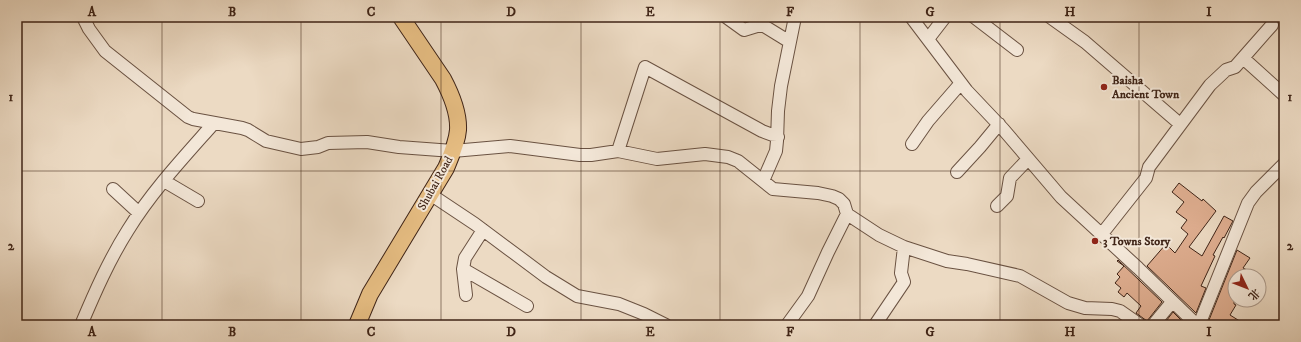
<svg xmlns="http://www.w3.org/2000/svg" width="1301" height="342" font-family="'IM FELL DW Pica','Noto Serif SC',serif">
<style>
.building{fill:#dead8f;stroke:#3f2417}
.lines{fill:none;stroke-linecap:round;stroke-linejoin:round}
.minor-casing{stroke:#6a5242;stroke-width:14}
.major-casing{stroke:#3f2417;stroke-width:18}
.minor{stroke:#f3e7d8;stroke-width:12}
.major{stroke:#e6bd82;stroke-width:16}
.grid{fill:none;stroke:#3f2417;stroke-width:1;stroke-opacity:0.55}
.poi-dot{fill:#8f2418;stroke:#f3e7d8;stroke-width:1.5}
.labels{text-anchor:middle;stroke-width:4;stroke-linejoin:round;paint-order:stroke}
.poi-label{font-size:12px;font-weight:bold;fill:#3f2417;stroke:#f3e7d8;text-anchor:start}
.street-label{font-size:12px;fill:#3f2417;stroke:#f3e7d8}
.neatline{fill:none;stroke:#3f2417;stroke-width:1.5}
.grid-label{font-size:13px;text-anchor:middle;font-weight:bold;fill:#3f2417}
</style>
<rect width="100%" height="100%" fill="#ecdac3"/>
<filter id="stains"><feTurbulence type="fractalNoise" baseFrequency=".005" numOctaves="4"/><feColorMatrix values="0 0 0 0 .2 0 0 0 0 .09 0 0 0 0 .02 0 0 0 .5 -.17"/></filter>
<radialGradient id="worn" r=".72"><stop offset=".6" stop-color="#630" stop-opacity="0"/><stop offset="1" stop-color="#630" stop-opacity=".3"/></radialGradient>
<!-- building -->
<path class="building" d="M1179,183L1202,201L1203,199L1216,211L1189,247L1202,256L1224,216L1233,221L1224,238L1223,237L1213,255L1215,256L1201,286L1206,288L1196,313L1147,266L1166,244L1175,253L1188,234L1181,228L1187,220L1176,212L1184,202L1172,192Z
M1237,250L1250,258L1243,268L1259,276H1235L1234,304L1236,305L1230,315L1246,325H1207Z
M1118,260L1162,302L1147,321L1136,313L1141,306L1127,293L1124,297L1118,292L1121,288L1115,283L1120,277L1117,274L1124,266L1117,261Z
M1173,312L1186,325H1163Z"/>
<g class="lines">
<defs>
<path id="minor" d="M83,17L89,29L105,51L188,117L193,119L242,128L248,130L266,141L301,149L318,147L328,143L367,142L399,147L453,151L510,146L580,155H591L618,151L657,159L705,154L728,157L738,161L773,189L818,193L832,196L839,199L844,204L847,214L879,235L904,247L947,261L967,264L1020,276L1068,303L1085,308L1112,309L1120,311L1140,325
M726,17L744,30L757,26H764L790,42
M911,17L967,91L1003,129L1061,197L1138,268L1197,325
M974,17L1017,50
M1050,17L1085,42L1180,124
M928,39L945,17
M1243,58L1284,95
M912,144L928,121L961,83
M618,151L645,67L762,131L778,137
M957,172L980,147L999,124
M164,181L198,201
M763,181L776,151L777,141L778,111L781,86L795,17
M113,189L139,213
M430,194L475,224L546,277L577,296L619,304L644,314L666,325
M997,206L1007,196L1010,178L1028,159
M1101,235L1146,178L1149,167L1210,85L1226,70L1235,67L1272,25
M463,269L527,306
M466,295L463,269L465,258L483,230
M81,325C95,292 109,260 128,230C152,191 184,157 214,123
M787,325L808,296L828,252L847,214
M875,325L904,282L901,273L904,247
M1153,325L1172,302
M1199,325L1248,203L1256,192L1284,164"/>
<path id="major" d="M357,325L370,294L446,168C451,156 457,143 458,130C459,112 451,94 443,79L401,17"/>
</defs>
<!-- minor casing -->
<use href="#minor" class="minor-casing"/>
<!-- major casing -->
<use href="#major" class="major-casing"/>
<!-- minor -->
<use href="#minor" class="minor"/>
<!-- major -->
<use href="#major" class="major"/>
</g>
<!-- grid -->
<path class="grid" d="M162,17V325M301,17V325M441,17V325M581,17V325M720,17V325M860,17V325M1000,17V325M1139,17V325M17,171H1284"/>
<!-- markers -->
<g class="poi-dot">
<circle cx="1104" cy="87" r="4"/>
<circle cx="1095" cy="241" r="4"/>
</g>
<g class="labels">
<!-- poi labels -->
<g class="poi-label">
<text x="1112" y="84">Baisha<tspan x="1112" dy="14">Ancient Town</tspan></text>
<text x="1103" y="245">3 Towns Story</text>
</g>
<!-- street labels -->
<g class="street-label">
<text transform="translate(435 183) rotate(-61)" y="4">Shubai Road</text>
</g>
</g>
<!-- margin -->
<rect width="1301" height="342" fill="none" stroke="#ecdac3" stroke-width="44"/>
<!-- north arrow -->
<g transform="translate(1247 288) rotate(133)"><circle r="19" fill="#f3e7d8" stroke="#ab998b"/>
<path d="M0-3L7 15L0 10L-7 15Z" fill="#8f2418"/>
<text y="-6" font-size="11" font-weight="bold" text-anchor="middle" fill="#3f2417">北</text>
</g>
<rect x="22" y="22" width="1257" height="298" class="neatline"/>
<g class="grid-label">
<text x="92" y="16">A</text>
<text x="232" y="16">B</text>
<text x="371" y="16">C</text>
<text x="511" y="16">D</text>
<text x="650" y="16">E</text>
<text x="790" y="16">F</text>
<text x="930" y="16">G</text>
<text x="1070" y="16">H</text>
<text x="1209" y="16">I</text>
<text x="11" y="101">1</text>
<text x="1290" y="101">1</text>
<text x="11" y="250">2</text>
<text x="1290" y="250">2</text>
<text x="92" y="336">A</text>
<text x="232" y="336">B</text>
<text x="371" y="336">C</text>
<text x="511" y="336">D</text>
<text x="650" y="336">E</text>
<text x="790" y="336">F</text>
<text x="930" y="336">G</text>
<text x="1070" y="336">H</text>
<text x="1209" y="336">I</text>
</g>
<rect width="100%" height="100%" filter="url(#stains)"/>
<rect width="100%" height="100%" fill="url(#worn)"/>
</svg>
